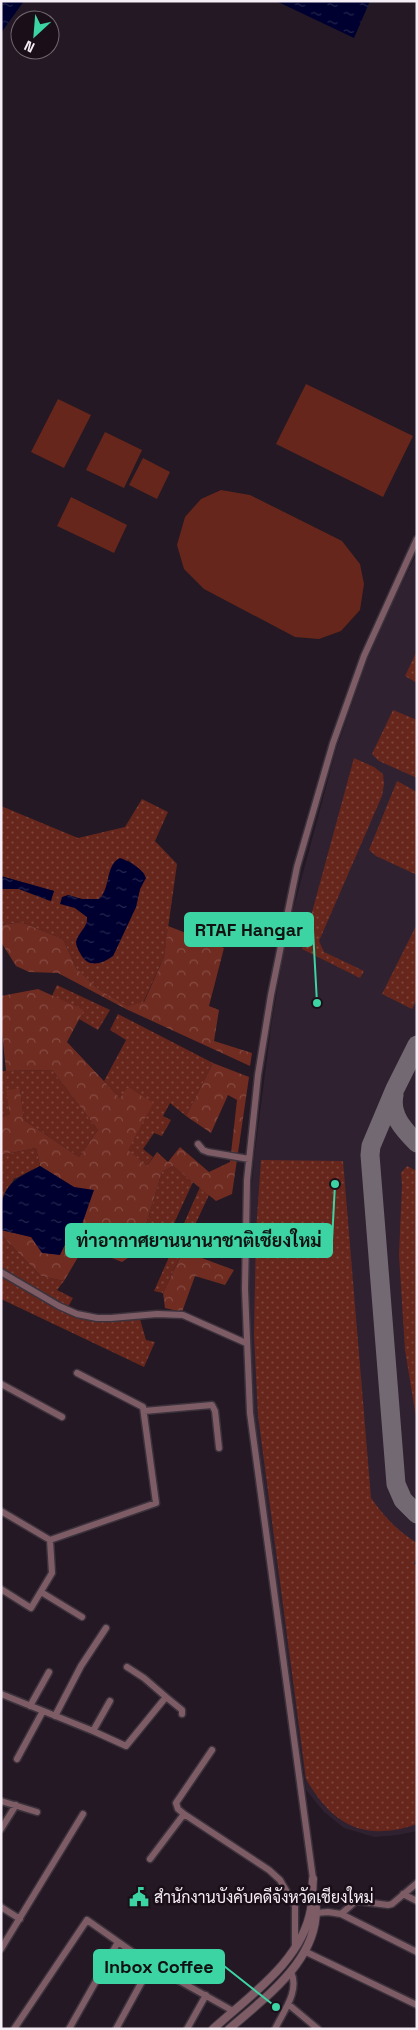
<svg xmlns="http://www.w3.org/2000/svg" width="418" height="2030" font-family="'Space Grotesk',Sarabun,sans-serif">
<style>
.built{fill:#302130}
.grass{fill:url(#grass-dots);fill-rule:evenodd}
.forest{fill:url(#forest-crowns)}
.park{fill:#67261b}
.water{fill:url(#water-ripples)}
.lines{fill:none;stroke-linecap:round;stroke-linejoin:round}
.taxiway{stroke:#736973;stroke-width:19}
.minor-casing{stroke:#3c323c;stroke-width:9}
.tertiary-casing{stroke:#3c323c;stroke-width:10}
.minor{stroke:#7d5c66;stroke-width:6}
.tertiary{stroke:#7d5c66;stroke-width:8}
.labels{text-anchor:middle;stroke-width:5;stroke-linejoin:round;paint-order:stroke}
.poi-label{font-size:16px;fill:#f6eef6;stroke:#1a0f19;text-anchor:start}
.leader{fill:none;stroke:#3dd4a3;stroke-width:2}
.callout-dot{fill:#3dd4a3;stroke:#1a0f19;stroke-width:2}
.callout{fill:#3dd4a3;stroke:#3dd4a3;stroke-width:2}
.callout-label{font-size:18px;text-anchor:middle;font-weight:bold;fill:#111}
</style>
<defs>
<pattern id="grass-dots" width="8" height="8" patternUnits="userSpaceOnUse" patternTransform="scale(1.25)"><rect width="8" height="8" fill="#67261b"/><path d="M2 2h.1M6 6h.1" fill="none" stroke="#7d463d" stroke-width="1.8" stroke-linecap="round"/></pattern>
<pattern id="forest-crowns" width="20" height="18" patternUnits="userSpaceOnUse" patternTransform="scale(1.25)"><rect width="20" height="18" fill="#712c21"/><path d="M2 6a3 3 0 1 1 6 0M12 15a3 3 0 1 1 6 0" fill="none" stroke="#864b42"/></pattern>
<pattern id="water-ripples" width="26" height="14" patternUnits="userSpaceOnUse" patternTransform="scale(1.25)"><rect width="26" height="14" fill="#000030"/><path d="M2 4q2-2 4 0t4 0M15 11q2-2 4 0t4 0" fill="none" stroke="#26264f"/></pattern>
</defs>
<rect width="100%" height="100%" fill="#231823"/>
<!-- built -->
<path class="built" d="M417,553V1831L398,1835L374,1837L344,1828L324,1812L306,1790L253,1414L248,1276L250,1209L254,1159L272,1020L288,929L336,750L368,658L393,602Z"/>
<!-- grass -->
<path class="grass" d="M417,651V683L405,676Z
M393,710L417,720V778L379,761L372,754Z
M354,758L374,767L383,774L384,784L382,796L319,941L324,952L364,971L360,978L302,949Z
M397,781L417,792V875L376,856L369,850Z
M142,799L168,812L155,841L177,864L164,957L143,1003L127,1006L98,989L76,968L63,939L21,922L1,925V889H19L50,901L54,891L1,876V806L78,838L125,827ZM128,860L144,873L145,878L140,889L136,907L113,956L84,930L88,923L87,917L75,908L68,895L82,899H99L105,894L108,883Z
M417,924V999L412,1009L382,994Z
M57,985L110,1010L98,1030L79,1019L83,1010L52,996Z
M118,1014L213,1063L186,1116L170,1103L163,1116L171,1120L162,1136L154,1133L143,1149L153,1157L147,1166L128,1151L121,1099L104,1081L126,1040L110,1030Z
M52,1070L98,1130L79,1157L24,1120L20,1089L10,1114L1,1118V1071Z
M36,1148L40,1166L14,1179L1,1200V1155Z
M261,1160L343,1161L371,1498C384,1516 397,1531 417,1543V1556L414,1564L417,1565V1824C365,1842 333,1826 306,1779L258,1415L254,1335L256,1232Z
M173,1166L193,1182L158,1258L138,1251L162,1172Z
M407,1166L417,1171V1423L405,1350L399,1255L402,1185L401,1173Z
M200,1187L209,1195L163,1293L154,1291Z
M1,1235L41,1276L64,1281L57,1290L73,1298L68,1307L1,1267Z
M1,1275L61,1310L102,1320L140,1319L146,1340L155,1342L144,1367L1,1299Z"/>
<!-- forest -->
<path class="forest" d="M21,922L63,939L76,968L98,989L127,1006L144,1002L164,957L168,926L224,948L209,1006L219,1010L214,1041L252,1053L250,1066L126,1009L58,973L29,972L16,966L1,942V925Z
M38,989L84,1010L67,1042L120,1098L128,1087L153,1103L128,1150L147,1166L157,1152L168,1162L180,1147L209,1172L230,1162L237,1100L228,1095L211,1133L186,1116L213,1063L249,1077L232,1194L216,1201L173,1166L162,1172L138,1251L122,1262L84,1247L64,1281L41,1276L1,1235V1230L31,1237L74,1187L40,1166L36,1148L1,1155V1118L10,1114L6,1090L20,1089L24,1120L79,1157L98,1130L52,1070L6,1071L1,1022V996Z
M183,1251L234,1270L225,1285L195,1276L182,1312L165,1308L163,1293Z"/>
<!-- park -->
<path class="park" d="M306,384L413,436L383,497L276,444Z
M58,399L91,415L64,468L31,452Z
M105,432L142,450L124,488L86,470Z
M143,458L170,472L157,499L129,485Z
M221,490L250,495L342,541L360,564L364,584L360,610L341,631L319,639L295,637L204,589L184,569L177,545L185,517L201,499Z
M71,497L127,525L114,553L57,526Z"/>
<!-- water -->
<path class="water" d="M1,1H24L1,33Z
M276,1H370L354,38Z
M120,858C129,861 143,869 146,878L140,889L136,907L113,956C101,965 87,968 80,953C78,949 76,946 76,942C78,932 88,928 87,917L75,908L60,904L62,897L68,895L82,899H99C111,888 105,865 120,858Z
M1,876L54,891L51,901L19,889H1Z
M40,1166L74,1187L94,1190L81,1227L71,1232L60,1255L42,1253L31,1237L1,1230C1,1189 3,1185 40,1166Z"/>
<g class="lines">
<!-- taxiway -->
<path class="taxiway" d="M417,1045L395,1089L371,1146L370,1155L396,1484L403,1500L417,1514
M394,1095C390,1115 403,1129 417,1143"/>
<defs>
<path id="minor" d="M198,1144L203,1150L208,1152L249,1159
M1,1272L59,1306L77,1314L97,1318H111L157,1314L183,1315L246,1343
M1,1384L62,1417
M144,1411L212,1405L215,1411L219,1448
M1,1511L50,1540
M50,1540L156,1503L143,1407L77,1373
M1,1589L31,1608L52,1573L50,1540
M41,1592L82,1617
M1,1694L93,1731L126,1746L166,1697L144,1678L127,1667
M166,1697L182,1710V1714
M30,1706L49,1672
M55,1716L81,1666L106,1628
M93,1731L110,1701
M17,1759L43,1711
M1,1801L37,1812
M184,1814L178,1809L176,1803L212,1750
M1,1829L16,1805
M150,1859L184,1814L269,1870L280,1880L295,1906V1947
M313,1879L250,1413L245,1289L247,1180L258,1075L271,995L297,867L333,743L364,656L417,539
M403,1894L417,1901
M1,1907L20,1919
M316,1913L328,1912L341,1914L417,1952
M341,1914L356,1901L388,1905L392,1904L417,1883
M1,1949L83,1814
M304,1951L417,2005
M176,1979L233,2011
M288,2004L318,2029
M14,2029L87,1920L151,1965L116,2029
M69,2029L118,1942
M187,2029L206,1995
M275,2029C283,2012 300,1991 291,1972"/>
<path id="tertiary" d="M213,2029C249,1996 302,1961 311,1909C313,1899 312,1889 313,1879
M229,2029C268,1995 324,1956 315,1898"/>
</defs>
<!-- minor casing -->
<use href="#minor" class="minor-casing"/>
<!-- tertiary casing -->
<use href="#tertiary" class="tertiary-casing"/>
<!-- minor -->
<use href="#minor" class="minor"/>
<!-- tertiary -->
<use href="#tertiary" class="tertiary"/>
</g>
<!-- icons -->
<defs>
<symbol id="civic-bare" viewBox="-9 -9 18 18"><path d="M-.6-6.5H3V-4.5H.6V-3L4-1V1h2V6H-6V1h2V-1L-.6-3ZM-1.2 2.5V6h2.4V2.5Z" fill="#3dd4a3" stroke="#1a0f19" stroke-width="2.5" paint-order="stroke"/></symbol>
</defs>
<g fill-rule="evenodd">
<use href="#civic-bare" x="125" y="1883" width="28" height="28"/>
</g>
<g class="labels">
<!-- poi labels -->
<g class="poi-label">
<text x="154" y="1903">สำนักงานบังคับคดีจังหวัดเชียงใหม่</text>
</g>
</g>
<!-- callouts -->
<path class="leader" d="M317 1003L313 930M335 1184L332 1241M276 2007L224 1966"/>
<g class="callout-dot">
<circle cx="317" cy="1003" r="5"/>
<circle cx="335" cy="1184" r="5"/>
<circle cx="276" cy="2007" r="5"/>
</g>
<g class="callout">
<rect x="185" y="913" width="128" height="33" rx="5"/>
<rect x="66" y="1224" width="266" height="33" rx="5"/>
<rect x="94" y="1950" width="130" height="33" rx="5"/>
</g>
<g class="callout-label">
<text x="249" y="936">RTAF Hangar</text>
<text x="199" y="1247">ท่าอากาศยานนานาชาติเชียงใหม่</text>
<text x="159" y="1973">Inbox Coffee</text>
</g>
<!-- border -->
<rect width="418" height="2030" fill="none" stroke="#f6eef6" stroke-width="5"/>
<!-- north arrow -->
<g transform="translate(35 35) rotate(206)"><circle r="24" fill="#1a0f19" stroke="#726871"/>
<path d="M0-4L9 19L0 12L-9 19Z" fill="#3dd4a3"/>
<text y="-8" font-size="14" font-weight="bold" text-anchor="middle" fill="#f6eef6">N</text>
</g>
</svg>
